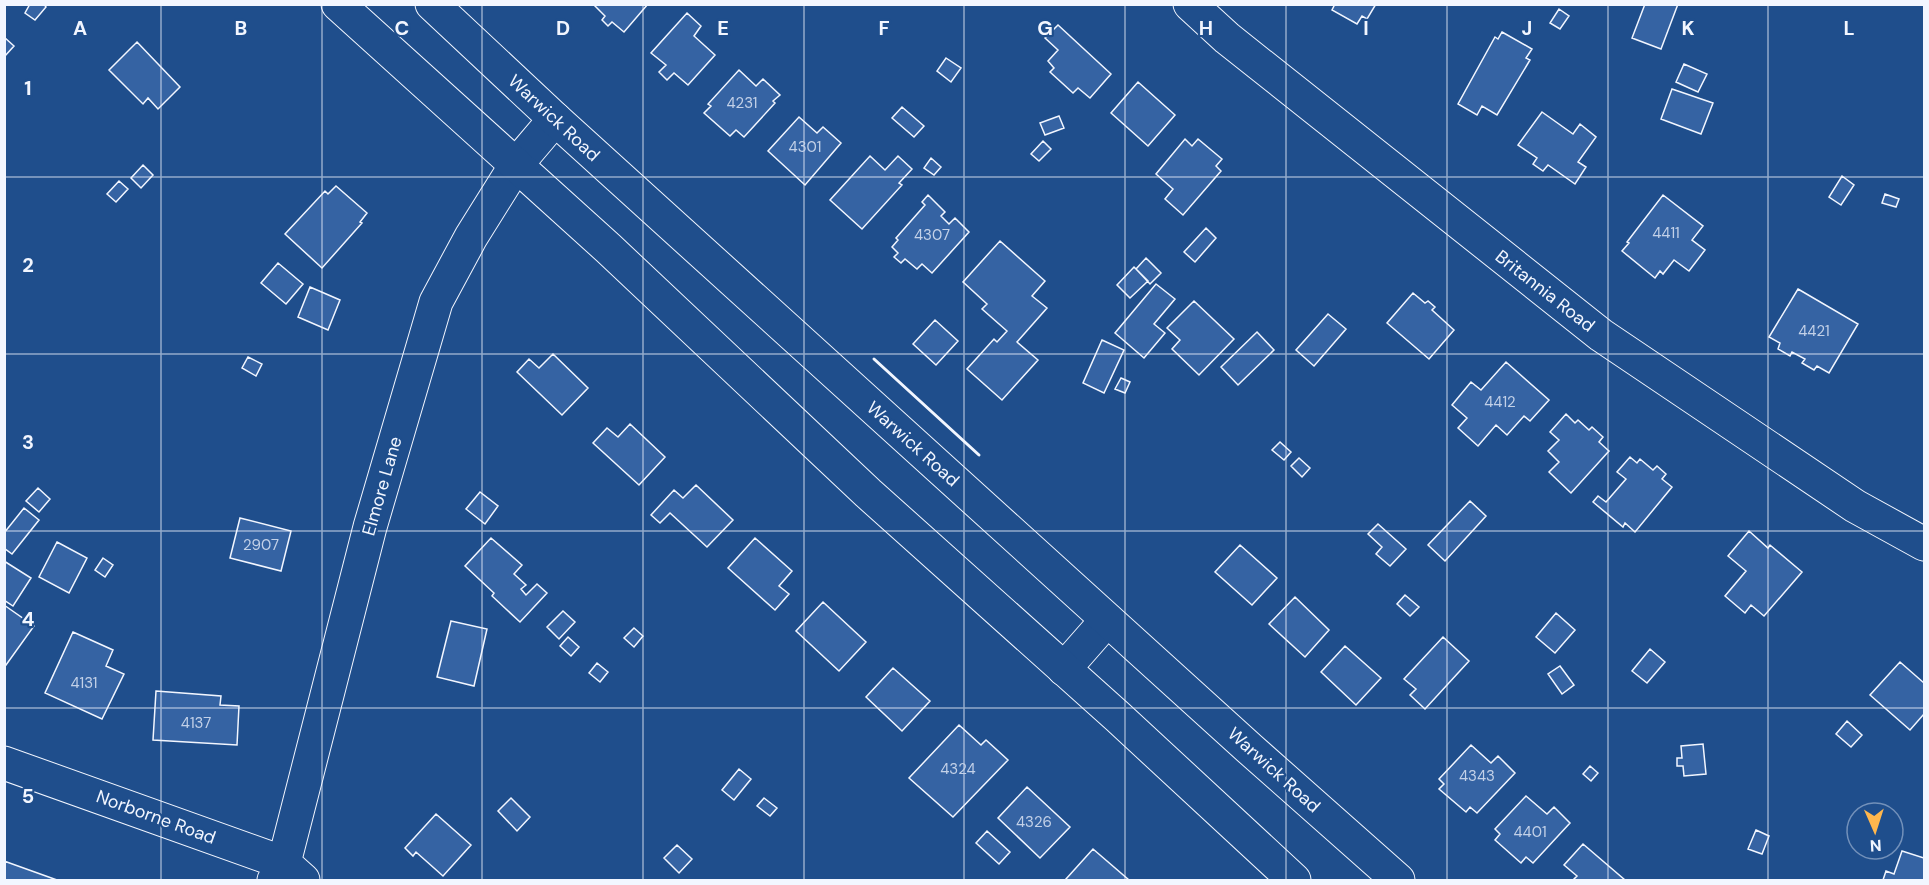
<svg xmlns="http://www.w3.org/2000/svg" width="1929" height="885" font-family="'DM Sans',sans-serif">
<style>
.building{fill:#3563a3;stroke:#f2f6ff;stroke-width:1.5}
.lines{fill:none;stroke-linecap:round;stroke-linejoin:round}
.minor-casing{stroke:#f2f6ff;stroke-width:35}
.major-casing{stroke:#f2f6ff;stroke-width:35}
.minor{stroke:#1f4e8c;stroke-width:33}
.major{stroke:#1f4e8c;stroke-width:33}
.wall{stroke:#f2f6ff;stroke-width:3}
.grid{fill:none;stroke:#f2f6ff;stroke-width:1.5;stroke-opacity:0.55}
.labels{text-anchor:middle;stroke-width:4.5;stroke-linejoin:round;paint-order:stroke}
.number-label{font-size:15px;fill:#c3d1e8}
.street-label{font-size:18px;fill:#f2f6ff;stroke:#1f4e8c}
.grid-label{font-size:20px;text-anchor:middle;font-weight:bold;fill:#f2f6ff;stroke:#1f4e8c;stroke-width:4.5;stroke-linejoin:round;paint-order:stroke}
</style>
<rect width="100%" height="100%" fill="#1f4e8c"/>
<!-- building -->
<path class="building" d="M30,4H44L46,7L35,20L25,13Z
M648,4L624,32L612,22L608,26L602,20L605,16L594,5Z
M1335,4H1376L1367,19L1362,16L1357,24L1332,10Z
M1645,4H1678L1661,49L1632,38Z
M1559,9L1569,16L1560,29L1550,23Z
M687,13L701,26L694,36L715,55L688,85L674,73L667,80L659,72L666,65L651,53Z
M1058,25L1111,74L1090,98L1078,88L1073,93L1050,72L1054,68L1048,61L1058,50L1045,38Z
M1502,32L1532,49L1526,58L1530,60L1497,115L1482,106L1477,115L1458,104L1495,37L1498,39Z
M4,37L14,46L4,57Z
M137,42L180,87L158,109L148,98L143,104L109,70Z
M946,58L961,68L951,82L937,71Z
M1684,64L1707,74L1698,92L1676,82Z
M739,70L756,86L763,79L780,95L773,101L775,103L744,137L736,130L730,136L704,113L711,106L708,104Z
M1138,82L1175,115L1148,146L1111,113Z
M1672,89L1713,103L1701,134L1661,119Z
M902,107L924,126L914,137L892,118Z
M1542,112L1573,134L1580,124L1596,137L1578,162L1586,167L1575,184L1548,165L1543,171L1533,164L1537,158L1518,145Z
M1059,116L1064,128L1045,135L1040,123Z
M799,117L817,133L823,127L841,143L805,185L768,151Z
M1185,139L1192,146L1198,139L1222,159L1216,166L1221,171L1183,215L1165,199L1173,189L1156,174Z
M1043,141L1051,149L1039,161L1031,154Z
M870,156L885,170L898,156L912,169L899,183L902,185L862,229L830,200Z
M931,158L941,167L934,175L924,168Z
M143,165L153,175L141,188L131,178Z
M1842,176L1854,185L1841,205L1829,197Z
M119,181L128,189L116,202L107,194Z
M336,186L367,213L360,222L362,223L322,268L285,234L325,191L328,194Z
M1885,194L1899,199L1896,207L1882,203Z
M928,195L945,212L941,216L949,224L955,218L969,232L932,273L922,264L917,269L905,259L901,263L894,257L898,253L892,247L898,240L896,238L925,205L922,202Z
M1663,195L1703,226L1692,240L1705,250L1689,271L1674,260L1663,274L1660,271L1655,278L1622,251L1629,243L1627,242Z
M1206,228L1216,238L1195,262L1184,252Z
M1000,241L1045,281L1032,296L1047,308L1017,342L1038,360L1002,400L967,369L994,339L997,342L1007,331L982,309L987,304L963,282Z
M1146,258L1161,273L1150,284L1136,269Z
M278,263L303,284L286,304L261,283Z
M1134,267L1148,281L1130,298L1117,285Z
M1156,284L1175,299L1154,324L1165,333L1144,358L1115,333Z
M310,287L340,300L328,330L298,317Z
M1798,289L1858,324L1829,373L1817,366L1814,370L1802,363L1805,359L1792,352L1790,356L1778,349L1780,343L1769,337Z
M1413,293L1425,303L1428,301L1435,307L1432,310L1454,330L1429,359L1387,323Z
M1194,301L1234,339L1199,375L1172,349L1180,340L1167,328Z
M1328,314L1346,329L1314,366L1296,350Z
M935,320L958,341L936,365L913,344Z
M1257,332L1274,350L1238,385L1221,367Z
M1102,340L1124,350L1104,393L1083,383Z
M553,354L588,388L562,415L517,372L529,359L539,368Z
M248,357L262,364L256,376L242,368Z
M1506,362L1549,400L1530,421L1524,416L1507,435L1496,425L1478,446L1458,428L1467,418L1452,405L1471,382L1481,390Z
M1121,378L1130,382L1125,393L1115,389Z
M1566,414L1575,423L1578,420L1589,430L1592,427L1603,437L1599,442L1609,451L1571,493L1549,472L1559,462L1548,451L1559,440L1550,432Z
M630,424L665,457L639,485L593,443L607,428L618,437Z
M1280,442L1291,452L1284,460L1272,450Z
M1630,457L1637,463L1640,459L1653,470L1657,466L1666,474L1662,479L1672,487L1635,532L1625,523L1623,527L1593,502L1598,496L1606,502L1626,479L1617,472Z
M1299,458L1310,468L1302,477L1291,466Z
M696,485L733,520L707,547L670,513L660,523L651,515L674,490L683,498Z
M38,488L50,499L39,512L26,501Z
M480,492L498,506L485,524L466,509Z
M1470,501L1486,516L1445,561L1428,545Z
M24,508L39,520L12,554L4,548V533Z
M240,518L291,531L281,571L230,558Z
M1378,524L1406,549L1390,566L1376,554L1382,547L1368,534Z
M1749,531L1768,548L1770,545L1802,572L1764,616L1751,605L1745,613L1725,596L1746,571L1728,556Z
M491,538L522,565L514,574L526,585L521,589L526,595L537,584L547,593L520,622L492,596L494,593L465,566Z
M755,538L792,571L779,586L789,594L775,610L728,568Z
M57,542L87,558L69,593L39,577Z
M1240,545L1277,578L1252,605L1215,572Z
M103,558L113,565L105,577L95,570Z
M4,561L31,578L13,606L4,600Z
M1405,595L1419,607L1410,616L1397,604Z
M1295,597L1329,630L1305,657L1269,624Z
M823,602L866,642L839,671L796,631Z
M4,605L34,626L6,665L4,664Z
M563,611L575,622L559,639L547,627Z
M1556,613L1575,630L1555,653L1536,637Z
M451,621L487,629L474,686L437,677Z
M634,628L643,636L634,647L624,638Z
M73,632L113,650L106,666L124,674L102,719L45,693Z
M568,637L579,647L571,656L560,646Z
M1443,637L1469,661L1425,709L1410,695L1416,689L1404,679Z
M1345,646L1381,678L1356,705L1321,672Z
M1650,649L1665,662L1647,683L1632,671Z
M1900,662L1924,683V714L1910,730L1870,695Z
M597,663L608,672L600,682L589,673Z
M1560,666L1574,685L1562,694L1548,674Z
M893,668L930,701L902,731L866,697Z
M156,691L221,696L220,705L239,706L237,745L153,740Z
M1847,721L1862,735L1851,747L1836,734Z
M959,725L981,745L986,740L1008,760L953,817L909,778Z
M1703,744L1706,774L1684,776L1683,766H1677V758H1682L1681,746Z
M1471,745L1491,763L1498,756L1515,773L1477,813L1470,807L1466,812L1439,789L1444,784L1439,779Z
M1590,766L1598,773L1591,781L1583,774Z
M739,769L751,779L734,800L722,790Z
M1027,787L1070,827L1040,858L998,818Z
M1526,796L1547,814L1554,807L1570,823L1533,863L1526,857L1521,863L1495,840L1500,834L1495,829Z
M511,798L530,817L517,831L498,811Z
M764,798L777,808L770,816L757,806Z
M436,814L471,845L443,876L416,852L413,856L405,848Z
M1756,830L1769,836L1762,854L1748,849Z
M987,831L1010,852L999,864L976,843Z
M1583,844L1625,880H1573L1577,876L1564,865Z
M677,845L692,859L679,873L664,858Z
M1093,849L1129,880H1067L1066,879Z
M1902,851L1924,858V880H1883L1886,871L1894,874Z
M4,861L57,880H4Z"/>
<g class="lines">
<defs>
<path id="minor" d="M1190,4L1227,38L1601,335L1855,506L1924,544
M1064,669L1107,620
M4,763L284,863L303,880
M274,880L284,863L370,527L436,302L471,237L516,165L555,119"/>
<path id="major" d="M338,4L608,248L868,493L1118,717L1294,880
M432,4L555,119L1250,749L1398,880"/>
</defs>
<!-- minor casing -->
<use href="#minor" class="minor-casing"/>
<!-- major casing -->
<use href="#major" class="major-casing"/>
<!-- minor -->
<use href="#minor" class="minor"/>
<!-- major -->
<use href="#major" class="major"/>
<!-- wall -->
<path class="wall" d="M874,359L979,455"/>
</g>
<!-- grid -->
<path class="grid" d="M161,4V880M322,4V880M482,4V880M643,4V880M804,4V880M964,4V880M1125,4V880M1286,4V880M1447,4V880M1608,4V880M1768,4V880M4,177H1924M4,354H1924M4,531H1924M4,708H1924"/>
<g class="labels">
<!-- number labels -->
<g class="number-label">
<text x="742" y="108">4231</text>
<text x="805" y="152">4301</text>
<text x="1666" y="238">4411</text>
<text x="932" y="240">4307</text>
<text x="1814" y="336">4421</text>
<text x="1500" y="407">4412</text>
<text x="261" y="550">2907</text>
<text x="84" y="688">4131</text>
<text x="196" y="728">4137</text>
<text x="958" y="774">4324</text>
<text x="1477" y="781">4343</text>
<text x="1034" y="827">4326</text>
<text x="1530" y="837">4401</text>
</g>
<!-- street labels -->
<g class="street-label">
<text transform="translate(554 118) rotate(43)" y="6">Warwick Road</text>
<text transform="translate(1545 291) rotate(38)" y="6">Britannia Road</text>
<text transform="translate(913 444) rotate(42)" y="6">Warwick Road</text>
<text transform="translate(382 486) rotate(-74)" y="6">Elmore Lane</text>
<text transform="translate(1274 770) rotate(42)" y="6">Warwick Road</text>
<text transform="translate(156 817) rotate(20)" y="6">Norborne Road</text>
</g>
</g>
<g class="grid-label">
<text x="80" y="35">A</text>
<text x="241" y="35">B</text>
<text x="402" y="35">C</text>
<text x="563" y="35">D</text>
<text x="723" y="35">E</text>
<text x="884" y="35">F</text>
<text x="1045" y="35">G</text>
<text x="1206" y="35">H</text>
<text x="1366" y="35">I</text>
<text x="1527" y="35">J</text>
<text x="1688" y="35">K</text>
<text x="1849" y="35">L</text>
<text x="28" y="95">1</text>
<text x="28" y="272">2</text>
<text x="28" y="449">3</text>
<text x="28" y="626">4</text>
<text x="28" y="803">5</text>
</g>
<!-- border -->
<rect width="1929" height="885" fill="none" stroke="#f2f6ff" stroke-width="12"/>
<!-- north arrow -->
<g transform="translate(1875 831) rotate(177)"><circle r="28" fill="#1f4e8c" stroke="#7391ba" stroke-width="1.5"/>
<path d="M0-4.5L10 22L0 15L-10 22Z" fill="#ffb74d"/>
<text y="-9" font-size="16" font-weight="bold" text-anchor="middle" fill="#f2f6ff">N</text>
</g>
</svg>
